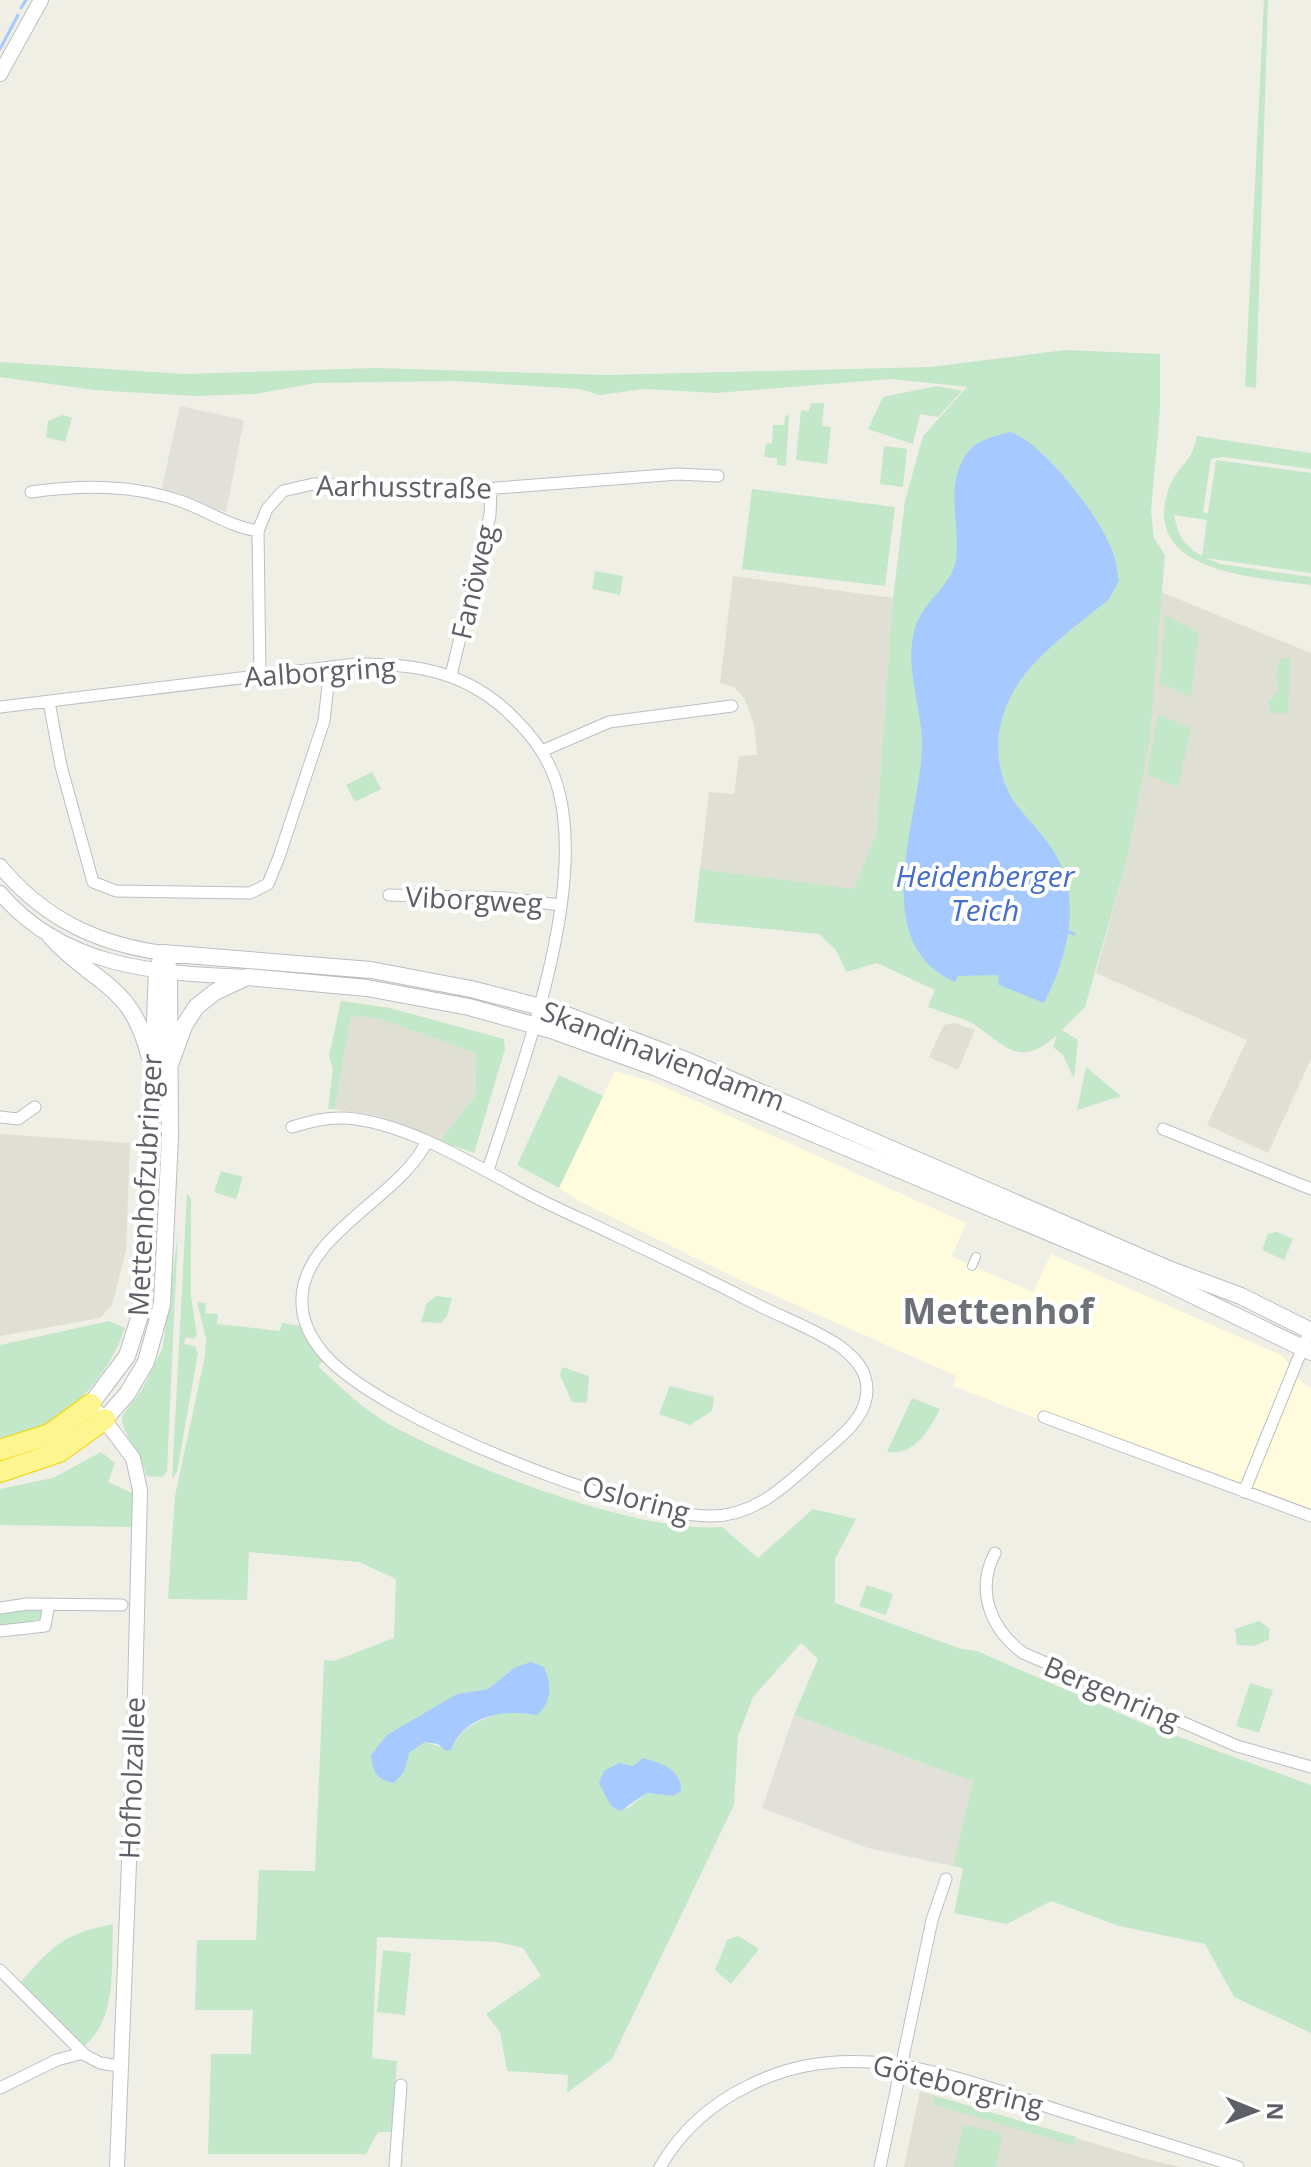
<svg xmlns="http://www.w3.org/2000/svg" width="1311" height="2167" font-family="'Open Sans',sans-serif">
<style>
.commercial{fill:#fefcdc}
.industrial{fill:#e1e1da}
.education{fill:#e0dfd4}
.green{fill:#c2e7c9;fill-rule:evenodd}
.water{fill:#a6c9ff}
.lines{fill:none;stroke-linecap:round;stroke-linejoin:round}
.stream{stroke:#a6c9ff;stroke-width:3}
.pedestrian-casing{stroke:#bdbec4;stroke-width:10}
.minor-casing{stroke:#bdbec4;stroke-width:13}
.tertiary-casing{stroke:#bdbec4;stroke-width:16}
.secondary-casing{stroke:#bbbdc3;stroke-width:18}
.motorway-casing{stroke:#f5d400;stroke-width:22}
.pedestrian{stroke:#fff;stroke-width:8}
.minor{stroke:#fff;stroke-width:11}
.tertiary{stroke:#fff;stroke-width:14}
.secondary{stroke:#fff;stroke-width:16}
.motorway{stroke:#fdf58f;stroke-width:20}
.labels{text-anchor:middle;stroke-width:8;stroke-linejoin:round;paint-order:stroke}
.street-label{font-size:28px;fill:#5d6066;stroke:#fff}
.water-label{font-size:30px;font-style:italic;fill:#476ec5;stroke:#fff}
.district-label{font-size:36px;font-weight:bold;fill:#6e7178;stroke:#fff}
</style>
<rect width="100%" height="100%" fill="#f0efe6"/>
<!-- commercial -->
<path class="commercial" d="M615,1071L654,1082L966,1223L952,1256L955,1258L1033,1292L1051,1254L1283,1356L1302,1383L1311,1387V1510L1061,1417L1056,1426L953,1386L956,1376L744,1282L577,1200L559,1188Z"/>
<!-- industrial -->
<path class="industrial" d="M180,406L244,420L226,512L161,491Z
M794,1715L969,1780L975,1777L953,1866L868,1848L762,1808Z"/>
<!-- education -->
<path class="education" d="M733,576L893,598L876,833L854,890L700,869L709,792L734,794L739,756L757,755L754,725L745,699L734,687L720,683Z
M1161,592L1311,653V1059L1268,1153L1207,1125L1247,1040L1096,973L1128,856L1150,739Z
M351,1014L381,1019L475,1053L476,1095L440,1141L379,1116L335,1109Z
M954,1023L975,1030L958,1070L929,1057L944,1025Z
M0,1134L130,1143L126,1251L112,1305L100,1318L0,1336Z
M920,2091L1146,2159L1181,2167H904Z"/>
<!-- green -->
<path class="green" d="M1264,0H1268L1256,388L1245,386Z
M1065,350L1160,354V409L1151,512L1154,538L1165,555L1150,739L1128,856L1085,1007L1062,1030L1078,1040L1074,1079L1063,1055L1053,1047L1057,1035C1020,1069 1006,1046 975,1025C962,1017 943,1013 928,1007L935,990L877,963L846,972L836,950L819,934L694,922L700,869L854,889L876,833L893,598L905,501L923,436L967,387L892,379L716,393L644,389L600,395L580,389L455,381L316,383L255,394L195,396L94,390L0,377V362L184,374L376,368L606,375L930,367Z
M937,386L962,391L938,417L920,414L913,444L868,429L883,397Z
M811,403H824L822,426L831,427L827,464L796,460L801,410L809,411Z
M63,415L72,418L65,442L46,437L48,421Z
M789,415L786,466L777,465V458L764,457L766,444L772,443L773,425H784L785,416Z
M1197,436L1311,453V469L1224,457L1211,459L1203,512L1208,513L1216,460L1311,473V573L1206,558L1220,564L1311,577V585C1259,577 1138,574 1169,488C1177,465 1191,466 1197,436ZM1174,515L1207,520L1202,556C1184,546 1178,535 1174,515Z
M884,446L907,449L903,487L880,484Z
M752,489L895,507L885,586L742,569Z
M595,571L623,576L620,595L592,589Z
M1165,615L1199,633L1191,697L1160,683Z
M1290,658L1288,713H1270L1268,703L1278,690L1276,673L1281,659Z
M1158,714L1191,728L1178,787L1147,774Z
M372,772L381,789L355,802L346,785Z
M341,1001L390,1008L504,1039L505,1049L474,1153L440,1141L476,1095L475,1053L381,1019L351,1015L335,1109H328L333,1069L329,1056Z
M1086,1067L1121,1096L1077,1110Z
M559,1075L603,1096L559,1188L517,1165Z
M221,1171L243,1177L236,1199L214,1192Z
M187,1193L191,1199V1297L197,1335L194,1339L186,1337L184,1344L195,1346L198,1353L177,1472L172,1479Z
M1277,1232L1293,1239L1284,1260L1262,1250L1268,1234Z
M178,1233L167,1471L163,1477L146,1476C143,1455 121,1434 122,1416L142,1390L163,1347Z
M437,1296L452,1298L447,1316L441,1323L421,1322L427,1303Z
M197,1302L206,1303L205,1313L218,1314L217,1324L280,1331L282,1323L302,1326L324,1360L318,1366C340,1387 366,1412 394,1427C473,1469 635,1533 722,1527L758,1558L813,1509L856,1519L835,1559V1603L961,1649L977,1651L1149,1726L1311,1785V2033L1234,1997L1205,1944L1119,1926L1051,1901L1007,1924L954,1913L963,1868L953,1866L974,1778L969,1780L794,1715L818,1659L801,1643L753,1697L738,1736L734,1805L612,2059L567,2093L568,2075L507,2071L500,2032L486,2014L541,1976L523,1948L498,1942L377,1937L372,2058L397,2061L392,2132H378L366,2154H208L211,2054H251L253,2010H195L197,1940H256L259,1870L315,1871L324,1660L334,1661L394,1638L396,1579L359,1562L249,1552L247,1600L168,1599L175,1496L205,1356L206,1339ZM514,1668L509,1710C484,1719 462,1724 451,1750L425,1742L409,1753L440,1705L457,1694L488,1689ZM633,1766L673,1796L647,1793L627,1809Z
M109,1321L125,1328C106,1382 60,1432 0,1438V1345Z
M562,1367L589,1376L587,1403L572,1402L560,1375Z
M670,1386L714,1397L712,1411L690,1425L659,1414Z
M912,1398L940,1409C929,1430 915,1456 887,1452Z
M101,1452L115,1463L108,1482L132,1493V1527L0,1525V1489L53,1478Z
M867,1585L893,1594L886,1615L859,1606Z
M43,1608L45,1620L0,1628V1612Z
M1259,1621L1269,1628V1640L1253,1646L1237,1645L1235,1629Z
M1250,1683L1273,1690L1259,1733L1236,1726Z
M113,1924C111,1965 118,2019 84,2046L20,1983C52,1946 63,1934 113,1924Z
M738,1936L759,1949L731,1984L715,1970L727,1940Z
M383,1950L411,1953L405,2015L377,2012Z
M935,2096L1076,2137L1073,2145L932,2104Z
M963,2125L1002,2133L996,2167H954Z"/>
<!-- water -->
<path class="water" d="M1010,432C1043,442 1100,517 1112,550C1116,560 1117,571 1119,581L1109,599C1078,625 1037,653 1016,687C994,722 991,767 1015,803C1029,822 1049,840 1059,861C1081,907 1066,960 1044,1003L999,985L998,975L958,976L955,982C863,941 923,814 922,741C921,705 905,669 914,632C921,601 951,588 956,560C961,525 945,491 964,458C974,440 992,437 1010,432Z
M531,1662L544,1667C552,1685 552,1702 537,1715C504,1709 465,1715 451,1750L446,1751L438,1744L425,1742L409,1753L404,1772L394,1783C376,1780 373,1771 371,1755L387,1735L457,1694L488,1689L514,1668Z
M643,1758C661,1763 681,1769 681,1791L673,1796L647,1793L620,1811L611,1806L599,1783L604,1771L619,1763L633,1766Z"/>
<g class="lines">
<!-- stream -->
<path class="stream" d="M21,8L26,0
M0,49L18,15
M1069,932L1074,934"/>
<defs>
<path id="pedestrian" d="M972,1266L976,1257"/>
<path id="minor" d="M31,492C82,485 134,484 183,502C208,511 231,527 258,531
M260,675L258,531L267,509L283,491L313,484L471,490L678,474L718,476
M451,675L490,515L491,489
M49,702L61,766L93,882L116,891L250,893L268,884L279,857L324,721L330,667
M0,707L356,664C419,663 471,673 516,720C537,741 552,763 559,792C586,898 521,1068 488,1170
M542,751L609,722L732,706
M389,895L506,898L560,905
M0,1117L18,1119L35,1107
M292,1127C310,1121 326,1117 345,1118C405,1122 473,1164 525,1192C555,1208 586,1221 617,1236C666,1259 715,1283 764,1308C789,1320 818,1331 841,1347C851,1355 861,1364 865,1377C875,1410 845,1434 822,1453C789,1482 757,1517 709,1516C625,1515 380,1418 325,1355C311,1339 301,1320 302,1299C303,1234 399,1198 426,1143
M1163,1129L1311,1189
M1044,1417L1311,1516
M1244,1492L1311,1327
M995,1553C975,1591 991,1629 1023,1653L1237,1746L1311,1767
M0,1608L27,1604L122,1605
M0,1631L45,1626L49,1604
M0,1970L85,2055L100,2063L119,2066
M0,2088L57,2060L83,2053
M395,2167L401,2085
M660,2167C681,2131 711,2104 748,2086C855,2031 964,2081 1070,2114C1126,2132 1182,2148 1238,2167
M880,2167L932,1920L946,1879"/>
<path id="tertiary" d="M0,74L41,0
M0,866C43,918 97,944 163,953
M0,893C64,968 155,973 247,977
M99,1413L133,1458L140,1490L134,1736L117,2167"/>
<path id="secondary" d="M51,937C94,985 131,982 149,1055
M167,1073L184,1026L196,1007L215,992L247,977L367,988L469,1007L551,1030L657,1068L1155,1277L1311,1352
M91,1404L127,1356L143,1306L157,971L163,953L371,970L471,989L556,1011L688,1061L1171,1270L1241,1296L1311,1331
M105,1419L127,1394L146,1362L162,1304L170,1137L169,973L166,954"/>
<path id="motorway" d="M0,1450L50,1434L91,1404
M0,1472L59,1452L105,1419"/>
</defs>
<!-- pedestrian casing -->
<use href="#pedestrian" class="pedestrian-casing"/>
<!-- minor casing -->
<use href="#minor" class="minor-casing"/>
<!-- tertiary casing -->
<use href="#tertiary" class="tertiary-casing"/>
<!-- secondary casing -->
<use href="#secondary" class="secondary-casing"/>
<!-- motorway casing -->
<use href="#motorway" class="motorway-casing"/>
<!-- pedestrian -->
<use href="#pedestrian" class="pedestrian"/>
<!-- minor -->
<use href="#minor" class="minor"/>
<!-- tertiary -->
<use href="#tertiary" class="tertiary"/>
<!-- secondary -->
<use href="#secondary" class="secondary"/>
<!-- motorway -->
<use href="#motorway" class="motorway"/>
</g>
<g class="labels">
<!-- street labels -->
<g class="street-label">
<text transform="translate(404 487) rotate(1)" y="10">Aarhusstraße</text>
<text transform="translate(474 582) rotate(-77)" y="10">Fanöweg</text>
<text transform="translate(320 672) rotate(-4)" y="10">Aalborgring</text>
<text transform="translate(474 900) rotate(3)" y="10">Viborgweg</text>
<text transform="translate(663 1056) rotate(21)" y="10">Skandinaviendamm</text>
<text transform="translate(145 1185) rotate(-87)" y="10">Mettenhofzubringer</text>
<text transform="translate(636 1499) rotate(15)" y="10">Osloring</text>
<text transform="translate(1112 1693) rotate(23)" y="10">Bergenring</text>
<text transform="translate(132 1778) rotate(-88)" y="10">Hofholzallee</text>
<text transform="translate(958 2085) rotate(14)" y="10">Göteborgring</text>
</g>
<!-- water labels -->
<g class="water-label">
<text x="985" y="887">Heidenberger<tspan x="985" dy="34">Teich</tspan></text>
</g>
<!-- district labels -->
<g class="district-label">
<text x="998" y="1324">Mettenhof</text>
</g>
</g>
<!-- north arrow -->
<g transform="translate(1255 2111) rotate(91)" stroke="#ffffff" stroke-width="6" paint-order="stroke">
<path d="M0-6L14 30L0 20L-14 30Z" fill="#5d6066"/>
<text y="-12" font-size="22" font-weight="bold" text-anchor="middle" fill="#5d6066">N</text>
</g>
</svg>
